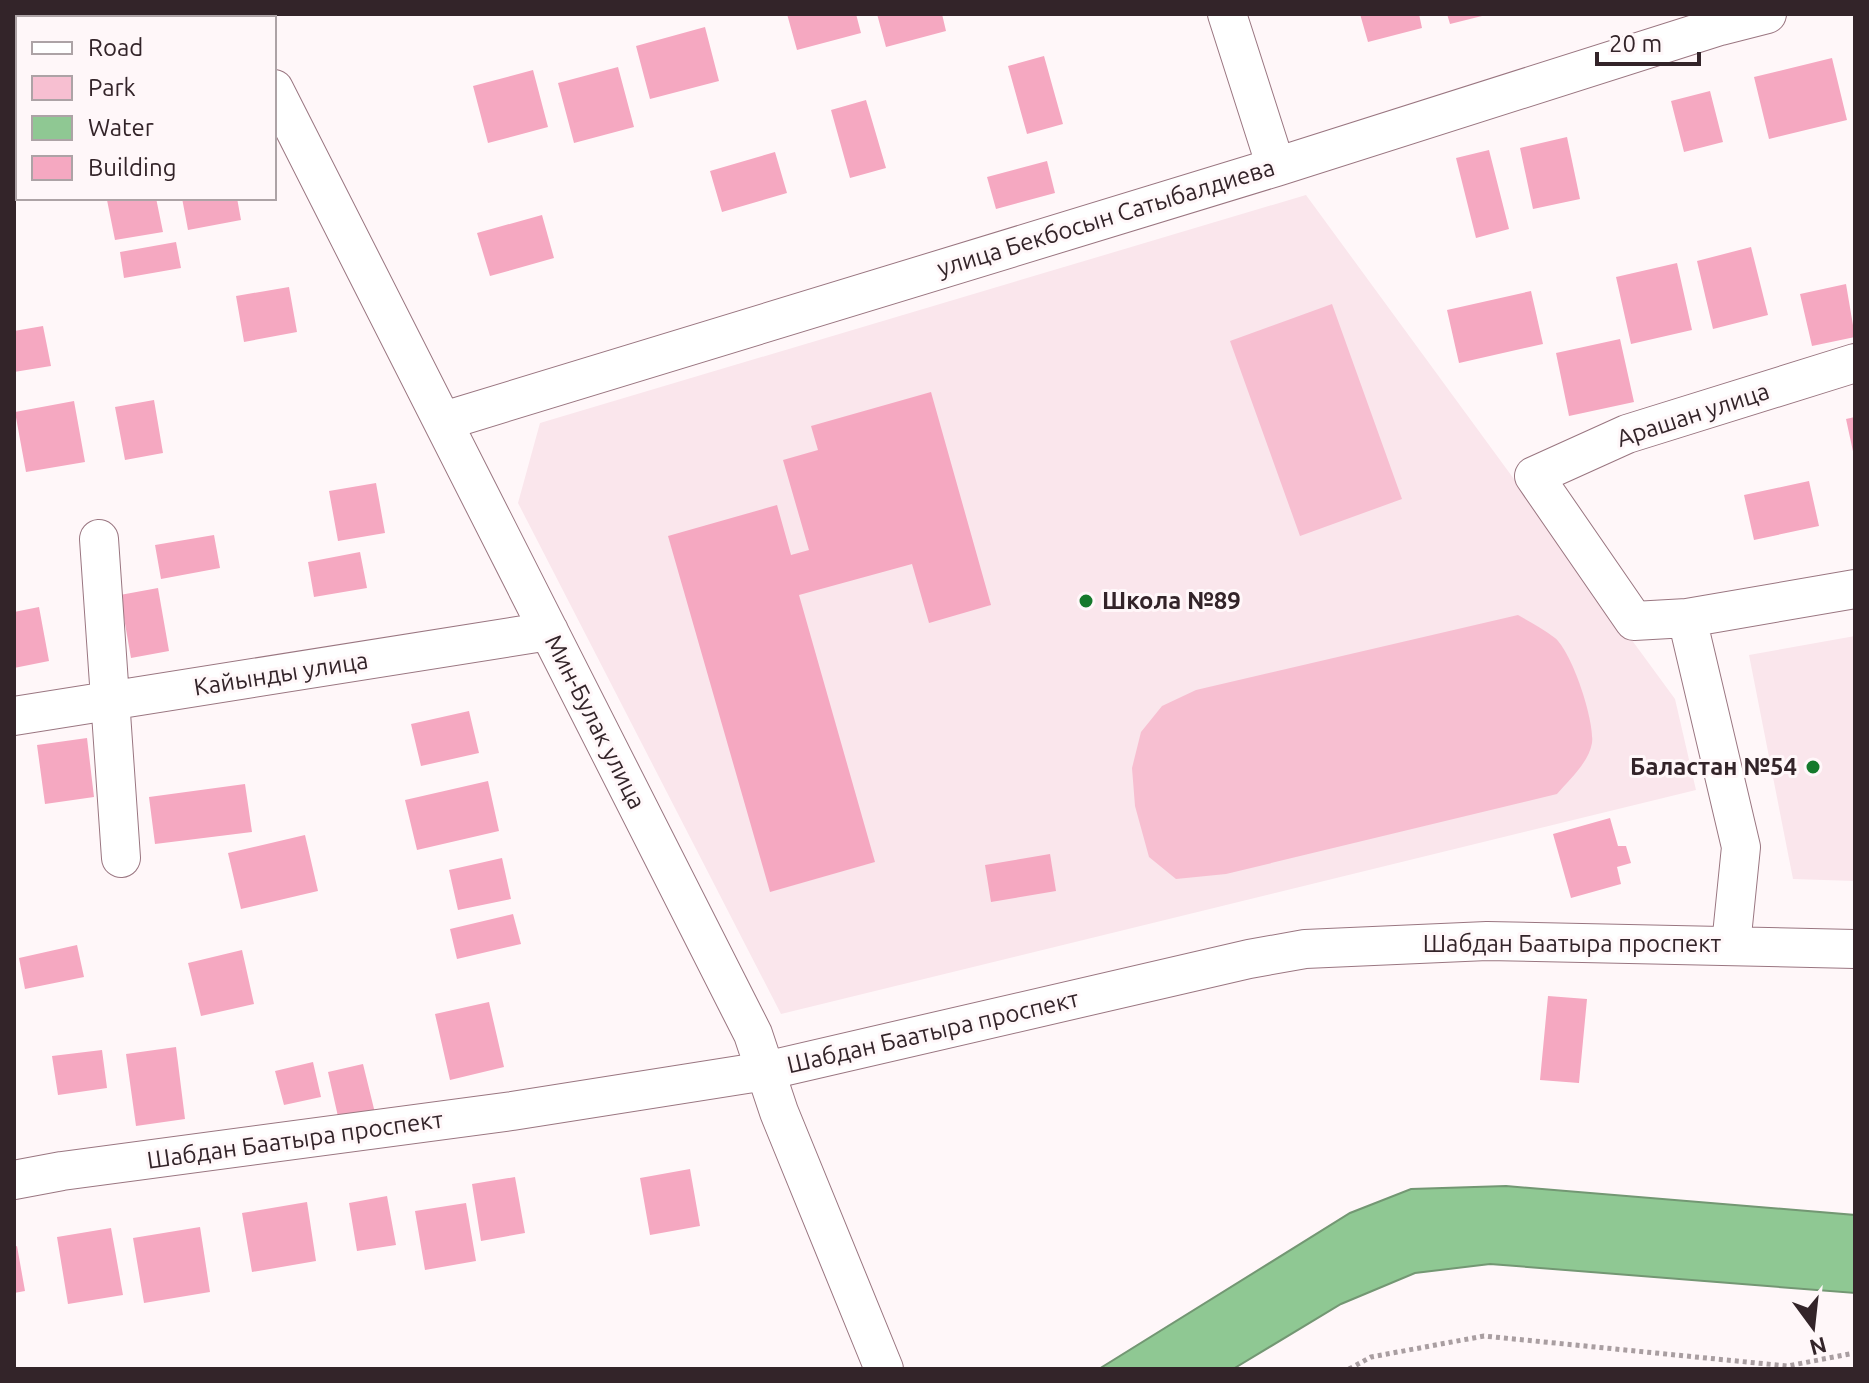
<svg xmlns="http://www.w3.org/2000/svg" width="1869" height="1383" font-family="Ubuntu,sans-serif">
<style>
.built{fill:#fae6ec}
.green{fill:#f7bfd1}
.water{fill:#8fc893;stroke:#739773;stroke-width:2}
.building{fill:#f5a8c1}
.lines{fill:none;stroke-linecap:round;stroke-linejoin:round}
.street-casing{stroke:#9a7681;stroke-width:40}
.path{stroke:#a99ea1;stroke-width:5;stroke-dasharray:4 4;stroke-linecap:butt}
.street{stroke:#fff;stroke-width:38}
.poi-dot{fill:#15792c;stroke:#fff7f9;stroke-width:3}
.labels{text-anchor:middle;stroke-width:6;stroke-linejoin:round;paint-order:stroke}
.street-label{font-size:24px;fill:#332429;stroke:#fff7f9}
.poi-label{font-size:24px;font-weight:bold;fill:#332429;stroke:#fff7f9;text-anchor:start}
</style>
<rect width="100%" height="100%" fill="#fff7f9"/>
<!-- built -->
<path class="built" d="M1306,195L1675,699L1696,790L781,1014L518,503L540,423Z
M1855,636V881L1793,879L1749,655Z"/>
<!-- green -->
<path class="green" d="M1332,304L1402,499L1300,536L1230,341Z
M1518,615C1530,622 1544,629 1555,638C1572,652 1595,721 1592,743C1589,762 1569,780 1557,794L1226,874L1176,879L1149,857L1135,806L1132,768L1141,732L1162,706L1196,690Z"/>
<!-- water -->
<path class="water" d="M1506,1186L1855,1215V1293L1490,1264L1415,1273L1341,1304L1233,1369H1099L1350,1213L1411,1189Z"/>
<!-- building -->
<path class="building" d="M787,14H856L861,33L797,50Z
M877,14H942L946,31L886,47Z
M1360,14H1419L1422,28L1368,42Z
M1447,14H1486V15L1450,24Z
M705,27L719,81L650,99L636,46Z
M1044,56L1063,124L1027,134L1008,66Z
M1832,58L1847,120L1769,139L1754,77Z
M618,67L634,127L574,143L558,83Z
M533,70L548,127L488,143L473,86Z
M1710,91L1723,142L1684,152L1671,101Z
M866,100L886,168L850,178L831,110Z
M14,105H18L16,144L14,131Z
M1567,137L1580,199L1533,209L1520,148Z
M1489,150L1509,229L1476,238L1456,158Z
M775,152L787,193L722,212L710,171Z
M1047,161L1055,193L996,209L987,177Z
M116,198H156L163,232L115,240L107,200Z
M182,198H237L241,220L188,230Z
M542,215L554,258L490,276L477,233Z
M176,242L181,268L124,278L120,252Z
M1751,247L1768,315L1713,329L1697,261Z
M1677,263L1692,330L1631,344L1616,277Z
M1846,284L1855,337L1812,346L1800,294Z
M289,287L297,332L244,342L236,296Z
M1531,291L1543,344L1459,363L1447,310Z
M43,326L51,366L14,372V331Z
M1620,339L1634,402L1569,416L1556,353Z
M931,392L991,605L929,623L912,564L799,595L875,862L770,892L668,536L777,505L791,555L809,550L783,460L818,450L811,426Z
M154,400L163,453L125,460L115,407Z
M74,401L85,462L26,472L15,412Z
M1855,417V455L1854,456L1846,419Z
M1809,481L1819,526L1754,540L1744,495Z
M376,483L385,533L338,541L329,491Z
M214,535L220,568L161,579L155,545Z
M360,552L367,588L314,597L308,562Z
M158,588L169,651L131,658L120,595Z
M39,607L49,661L14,668V612Z
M469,711L479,753L421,766L411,724Z
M87,738L94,797L45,804L37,745Z
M488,781L499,831L417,850L405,800Z
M245,784L252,832L155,844L149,797Z
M1610,818L1618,846H1626L1631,863L1617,867L1621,884L1571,898L1553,834Z
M305,835L318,891L241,909L228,853Z
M1050,854L1056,891L991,902L985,865Z
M502,858L511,899L458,910L449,870Z
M513,914L521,944L457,959L450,929Z
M77,945L84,977L25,989L19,958Z
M242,950L254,1004L201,1016L188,963Z
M1548,996L1587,999L1579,1083L1540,1080Z
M489,1002L504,1067L450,1080L435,1014Z
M176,1047L185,1119L136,1126L126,1054Z
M102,1050L107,1088L58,1095L52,1056Z
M313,1062L321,1097L284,1105L275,1071Z
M363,1064L375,1113L339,1121L328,1072Z
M690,1169L700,1226L650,1235L640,1178Z
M515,1177L525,1233L481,1241L472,1184Z
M387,1196L396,1245L357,1251L349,1203Z
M307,1202L316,1261L252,1272L242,1213Z
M466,1203L476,1261L425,1270L415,1211Z
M200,1227L210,1292L144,1303L133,1238Z
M111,1228L123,1295L68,1304L57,1237Z
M17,1246L25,1291L14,1293V1247Z"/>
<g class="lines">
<defs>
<path id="street" d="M239,14L240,18
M1227,14L1276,167
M14,70H18
M274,89L753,1034L779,1112L884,1369
M444,421L1276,167L1720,26L1767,14
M99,539L121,858
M1687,618L1855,589
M14,716L549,631
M1731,945L1741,847L1687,618L1634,621L1534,476L1627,434L1855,363
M14,1180L62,1171L512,1111L765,1071L1249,959L1305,949L1487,941L1855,949"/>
</defs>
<!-- street casing -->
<use href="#street" class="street-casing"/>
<!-- path -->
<path class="path" d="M1349,1369L1371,1357L1484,1336L1787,1366L1855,1353"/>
<!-- street -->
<use href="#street" class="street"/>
</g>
<!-- markers -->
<g class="poi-dot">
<circle cx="1086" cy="601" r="8"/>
<circle cx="1813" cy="767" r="8"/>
</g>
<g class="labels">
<!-- street labels -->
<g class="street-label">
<text transform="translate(1106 218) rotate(-17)" y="8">улица Бекбосын Сатыбалдиева</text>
<text transform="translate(1693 415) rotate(-18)" y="8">Арашан улица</text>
<text transform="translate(281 674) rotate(-9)" y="8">Кайынды улица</text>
<text transform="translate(595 722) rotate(63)" y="8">Мин-Булак улица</text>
<text x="1572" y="952">Шабдан Баатыра проспект</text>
<text transform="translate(933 1032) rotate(-13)" y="8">Шабдан Баатыра проспект</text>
<text transform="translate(295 1140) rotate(-8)" y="8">Шабдан Баатыра проспект</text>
</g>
<!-- poi labels -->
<g class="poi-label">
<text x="1102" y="609">Школа №89</text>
<text x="1797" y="775" text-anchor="end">Баластан №54</text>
</g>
</g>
<!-- border -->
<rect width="1869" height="1383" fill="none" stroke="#332429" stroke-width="32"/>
<!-- legend -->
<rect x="16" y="16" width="260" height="184" fill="#fff7f9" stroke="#ada3a6" stroke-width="2"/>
<rect x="32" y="42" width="40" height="12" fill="#ffffff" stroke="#ada3a6" stroke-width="2"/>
<text x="88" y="56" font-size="24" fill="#332429">Road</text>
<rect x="32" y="76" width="40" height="24" fill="#f7bfd1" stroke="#ada3a6" stroke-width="2"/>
<text x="88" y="96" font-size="24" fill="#332429">Park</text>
<rect x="32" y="116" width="40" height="24" fill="#8fc893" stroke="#ada3a6" stroke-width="2"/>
<text x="88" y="136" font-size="24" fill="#332429">Water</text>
<rect x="32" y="156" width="40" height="24" fill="#f5a8c1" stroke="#ada3a6" stroke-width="2"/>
<text x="88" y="176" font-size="24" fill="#332429">Building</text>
<!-- north arrow -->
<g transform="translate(1813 1327) rotate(165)" stroke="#fff7f9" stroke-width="6" paint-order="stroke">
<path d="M0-6L14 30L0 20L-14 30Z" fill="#332429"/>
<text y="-12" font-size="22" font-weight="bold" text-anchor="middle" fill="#332429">N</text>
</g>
<!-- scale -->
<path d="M1597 52v12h102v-12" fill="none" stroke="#332429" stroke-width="4"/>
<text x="1609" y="52" font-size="24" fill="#332429" stroke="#fff7f9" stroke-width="6" paint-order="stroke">20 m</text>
</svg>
